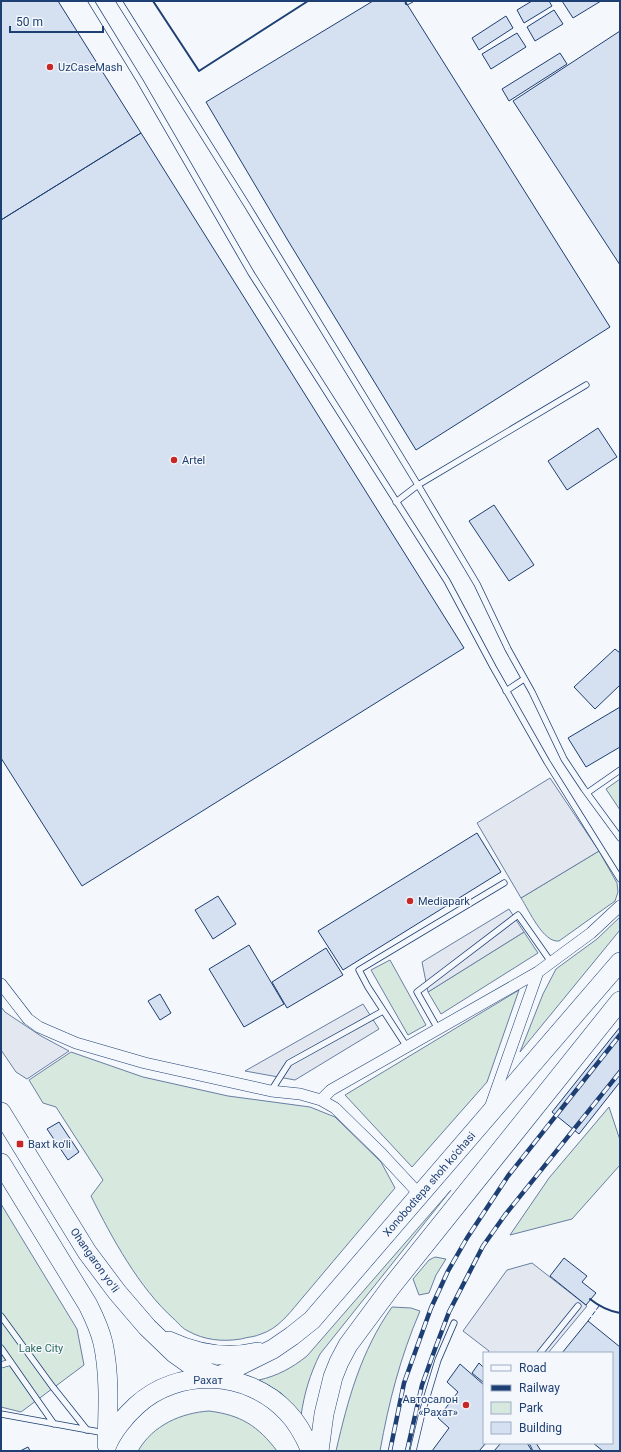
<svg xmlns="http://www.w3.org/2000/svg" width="621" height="1452" font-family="Roboto,sans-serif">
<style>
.green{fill:#d7e8df;stroke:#687fa3}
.parking{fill:#e3e8f0;stroke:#687fa3}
.building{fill:#d5e0f0;stroke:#1d3f73}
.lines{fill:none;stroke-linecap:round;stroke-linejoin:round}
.service-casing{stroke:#1d3f73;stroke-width:7}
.minor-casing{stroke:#1d3f73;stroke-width:12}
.trunk-casing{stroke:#1d3f73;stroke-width:20}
.service{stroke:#f4f7fb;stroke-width:5.5}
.minor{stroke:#f4f7fb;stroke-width:11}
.trunk{stroke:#f4f7fb;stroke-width:19}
.rail-casing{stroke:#1d3f73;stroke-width:4.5}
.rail{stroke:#f4f7fb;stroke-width:3;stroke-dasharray:9;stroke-linecap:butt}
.fence{stroke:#1d3f73;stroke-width:1;stroke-dasharray:5 2;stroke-linecap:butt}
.wall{stroke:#1d3f73;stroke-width:2}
.poi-dot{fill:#c62828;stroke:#f4f7fb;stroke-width:1.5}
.labels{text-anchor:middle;stroke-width:3;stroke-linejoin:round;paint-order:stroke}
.poi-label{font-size:11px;fill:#1d3f73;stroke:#f4f7fb;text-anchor:start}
.street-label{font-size:11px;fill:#1d3f73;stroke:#f4f7fb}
.park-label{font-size:11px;fill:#2c6c60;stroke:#f4f7fb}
</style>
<rect width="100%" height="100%" fill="#f4f7fb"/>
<!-- green -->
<path class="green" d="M620,779V810L606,789Z
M599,851L617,883L618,892L615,901L559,941C543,943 529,910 521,898Z
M620,917V930L520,1052L543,994L556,969L597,939Z
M524,932L538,953L441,1014L428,992Z
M390,960L426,1025L408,1035L371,970Z
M519,990L487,1082L412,1167L345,1095Z
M71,1052L143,1077L228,1096L310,1107L335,1117L381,1162L395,1188L298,1303C288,1315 277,1329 261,1334C255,1337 247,1337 241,1339C222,1342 204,1340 188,1331C183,1329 178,1323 174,1319C139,1288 112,1238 91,1196L103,1180L56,1107L43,1103L29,1080Z
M609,1107L620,1140V1165L572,1219L510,1235L549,1178Z
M451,1190L320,1354C310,1374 304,1394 301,1416L281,1393L259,1380C277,1376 292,1368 307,1356Z
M1,1204L77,1329L84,1365L21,1412L1,1407Z
M435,1257L446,1259L436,1275L429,1293L419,1295L413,1279L429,1260Z
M392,1307L411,1308L420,1311C400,1358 389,1401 380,1451H336C348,1399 361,1351 392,1307Z
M209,1411C241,1415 258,1426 277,1451H138C153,1425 181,1413 209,1411Z"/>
<!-- parking -->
<path class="parking" d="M550,778L599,851L521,898L477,823Z
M509,909L524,932L428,992L422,962Z
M363,1004L379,1029L295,1080L245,1071Z
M1,1007L5,1012L41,1036L69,1051L27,1079L16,1072L1,1050Z
M532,1263L587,1306L548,1353H488L489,1351L463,1331L507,1270Z"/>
<!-- building -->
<path class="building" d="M1,1H58L141,133L1,220Z
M373,1H405L610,327L416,450L287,239L206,102Z
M532,1H549L552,6L524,23L517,10Z
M562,1H601L573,18Z
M554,10L563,24L535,41L527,27Z
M506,16L513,28L479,50L472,38Z
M620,31V265L513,101Z
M517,33L526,47L491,69L482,54Z
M560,53L567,64L509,101L502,89Z
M141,133L464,648L82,886L1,758V220Z
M598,428L617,457L567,490L548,461Z
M494,505L534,565L509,581L469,521Z
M615,649L620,653V685L595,709L574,687Z
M620,707V747L586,767L568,738Z
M477,833L501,872L343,970L318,931Z
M218,896L236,924L213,939L195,910Z
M249,945L284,1004L244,1027L209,969Z
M326,948L343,975L287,1008L272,982Z
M160,994L171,1013L160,1020L148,1001Z
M620,1027V1082L579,1134L552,1112Z
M59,1122L79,1152L68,1160L47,1129Z
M564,1258L587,1276L582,1282L596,1293L586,1305L550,1276Z
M588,1321L620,1347V1451H603L593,1443H612V1353H562Z
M479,1363L484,1368V1383L472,1373Z
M460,1364L484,1385V1443H486L479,1451H432L449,1428L438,1418L458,1392L447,1382Z
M501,1443H527L532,1451H494Z
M529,1443H536L541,1451H533Z
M28,1447L30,1451H20Z"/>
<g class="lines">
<defs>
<path id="service" d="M91,1L140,81L251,273L447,581L493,667L547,762L620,879
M119,1L247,205L418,485L477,584L508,649L532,692L564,759L584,789L620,838
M396,502L418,485L586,385
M506,691L524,679
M587,793L620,770
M438,1029L417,992L518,915L551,962
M407,1047L368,987L359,970L504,883
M271,1091L289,1063L383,1011
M1,1316L52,1386L87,1430
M1,1348L54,1424
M540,1353L578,1306
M1,1365L11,1362
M1,1414L105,1433
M413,1451L422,1413L438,1360L454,1323"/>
<path id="minor" d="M1,984L28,1019L39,1027L76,1043L145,1063L271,1091L300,1094L321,1100L331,1090L538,972L591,933L620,906
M321,1100L335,1108L381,1153L420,1195
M491,1105L538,972"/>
<path id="trunk" d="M1,1112L87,1252L117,1292L147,1327L174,1353L188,1363L204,1371L228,1380
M1,1163L88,1305C94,1317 100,1330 103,1343C110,1375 108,1411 107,1443
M169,1341C197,1354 228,1359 258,1352
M215,1378L273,1349L292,1336L312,1320L620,962
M107,1445C112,1432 125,1416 136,1406C178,1367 248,1370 287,1412C298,1423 305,1437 311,1451
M319,1451L324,1414L333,1377L339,1362L348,1345L391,1287L620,1001"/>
</defs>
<!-- service casing -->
<use href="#service" class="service-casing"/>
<!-- minor casing -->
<use href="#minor" class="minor-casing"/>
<!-- trunk casing -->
<use href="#trunk" class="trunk-casing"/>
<!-- service -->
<use href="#service" class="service"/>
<!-- minor -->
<use href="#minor" class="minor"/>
<!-- trunk -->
<use href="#trunk" class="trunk"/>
<defs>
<path id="rail" d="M407,3L411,1
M390,1451L404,1383L431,1308L448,1271L467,1238L508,1176L620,1035
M407,1451L422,1385L435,1349L449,1312L483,1246L505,1215L620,1072"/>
</defs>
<!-- rail casing -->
<use href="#rail" class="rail-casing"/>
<!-- rail -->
<use href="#rail" class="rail"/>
<!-- fence -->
<path class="fence" d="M588,1321L599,1306"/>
<!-- wall -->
<path class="wall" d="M153,1L199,71L308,1
M590,1299C600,1307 608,1311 620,1313"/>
</g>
<!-- markers -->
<g class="poi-dot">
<circle cx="50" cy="67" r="4"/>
<circle cx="174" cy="460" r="4"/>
<circle cx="410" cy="901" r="4"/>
<rect x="16" y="1140" width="8" height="8" rx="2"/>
<circle cx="466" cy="1405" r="4"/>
</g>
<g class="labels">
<!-- poi labels -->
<g class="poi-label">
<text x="58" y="71">UzCaseMash</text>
<text x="182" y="464">Artel</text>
<text x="418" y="905">Mediapark</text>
<text x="28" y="1148">Baxt ko'li</text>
<text x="458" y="1403" text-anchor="end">Автосалон<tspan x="458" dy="13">«Рахат»</tspan></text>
</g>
<!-- street labels -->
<g class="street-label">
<text transform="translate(429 1184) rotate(-49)" y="4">Xonobodtepa shoh ko'chasi</text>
<text transform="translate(95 1260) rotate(55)" y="4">Ohangaron yoʻli</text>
<text x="208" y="1384">Рахат</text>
</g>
<!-- park labels -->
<g class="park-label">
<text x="41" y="1352">Lake City</text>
</g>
</g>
<!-- border -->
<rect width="621" height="1452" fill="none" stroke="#1d3f73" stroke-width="4"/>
<!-- legend -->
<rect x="483" y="1352" width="130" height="92" fill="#f4f7fb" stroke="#9eadc5"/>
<rect x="491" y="1365" width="20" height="6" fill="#f4f7fb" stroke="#9eadc5"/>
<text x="519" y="1372" font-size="12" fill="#1d3f73">Road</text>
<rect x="491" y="1385" width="20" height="6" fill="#1d3f73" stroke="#9eadc5"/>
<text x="519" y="1392" font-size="12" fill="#1d3f73">Railway</text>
<rect x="491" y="1402" width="20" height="12" fill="#d7e8df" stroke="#9eadc5"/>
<text x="519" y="1412" font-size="12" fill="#1d3f73">Park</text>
<rect x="491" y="1422" width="20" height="12" fill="#d5e0f0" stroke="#9eadc5"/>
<text x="519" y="1432" font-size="12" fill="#1d3f73">Building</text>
<!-- scale -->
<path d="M10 26v6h93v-6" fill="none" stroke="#1d3f73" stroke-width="2"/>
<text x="16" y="26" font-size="12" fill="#1d3f73" stroke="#f4f7fb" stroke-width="3" paint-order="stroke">50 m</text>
</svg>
